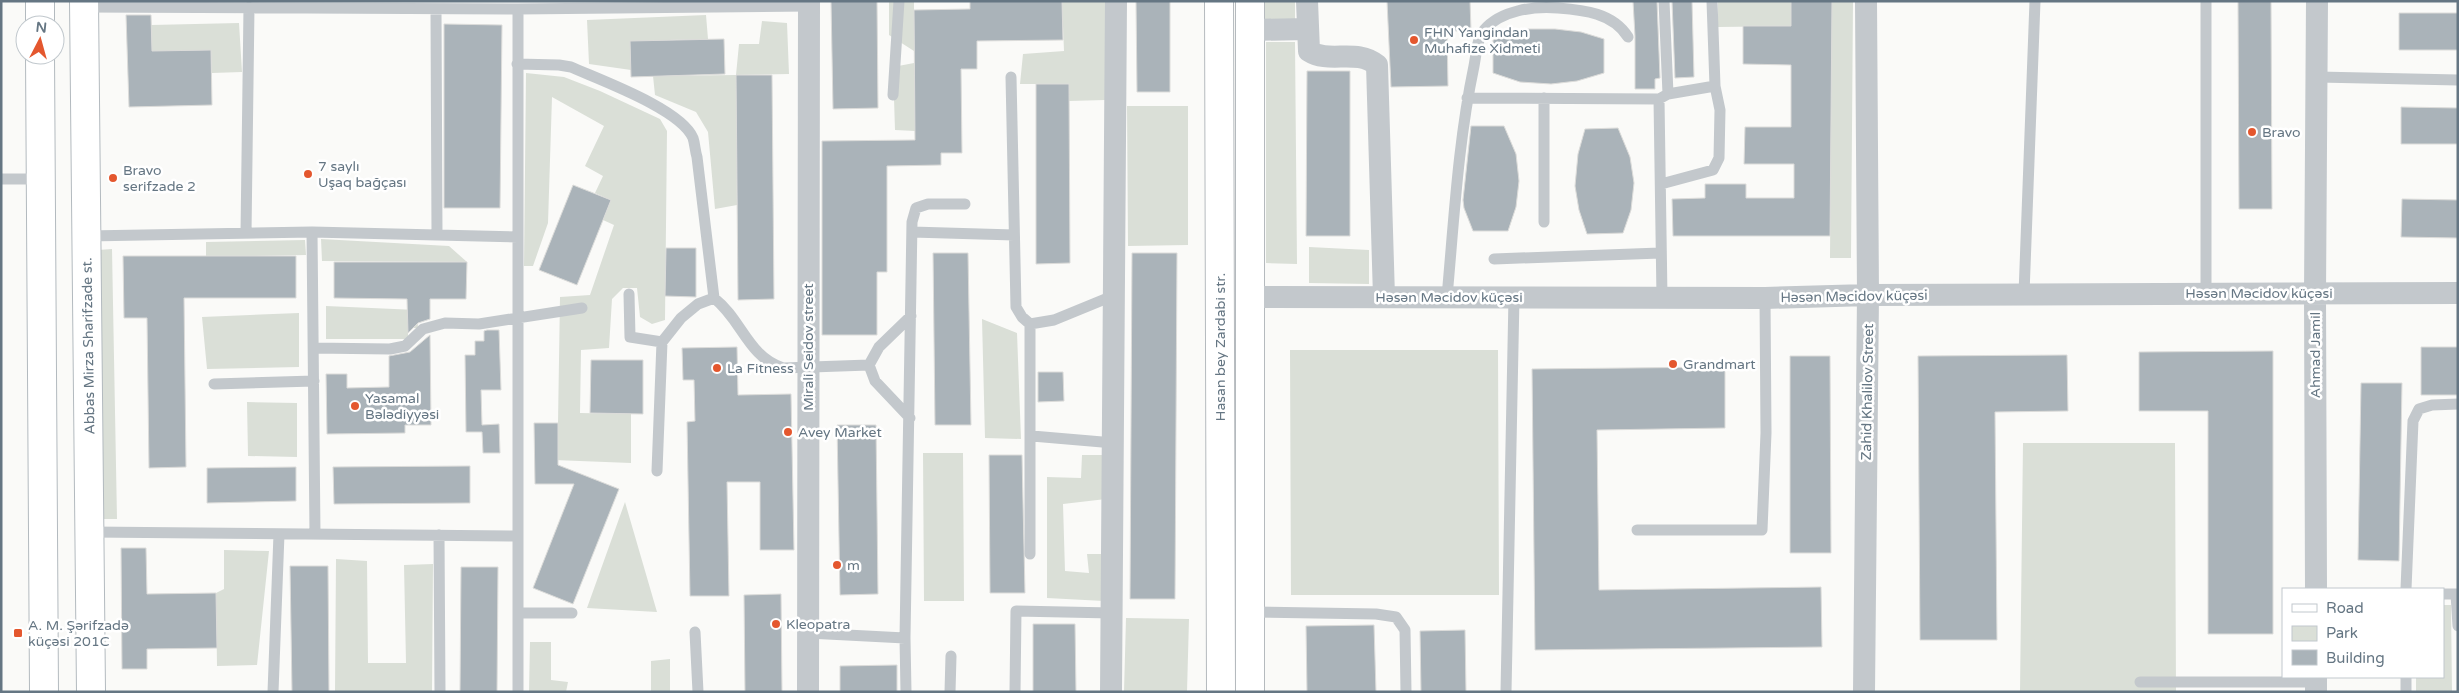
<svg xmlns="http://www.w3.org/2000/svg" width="2459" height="693" font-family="'Varela Round',sans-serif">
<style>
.green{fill:#dadfd7}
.building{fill:#aab3b9;stroke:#dcdcda}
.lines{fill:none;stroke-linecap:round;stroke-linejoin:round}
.secondary-casing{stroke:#b3babf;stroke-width:30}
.primary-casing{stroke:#b5babe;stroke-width:30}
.lane{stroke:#c3c8cc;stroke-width:11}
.street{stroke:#c3c8cc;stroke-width:22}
.secondary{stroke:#fff;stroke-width:28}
.primary{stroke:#fff;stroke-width:28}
.poi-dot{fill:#e4572e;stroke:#fff;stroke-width:2}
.labels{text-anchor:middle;stroke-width:5;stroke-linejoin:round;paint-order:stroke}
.poi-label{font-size:14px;fill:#657683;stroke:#fff;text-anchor:start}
.street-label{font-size:14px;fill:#657683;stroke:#fff}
</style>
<rect width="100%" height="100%" fill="#fafaf8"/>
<!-- green -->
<path class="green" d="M889,1H914V51L889,35Z
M1062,1H1106L1105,100L1069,101V84H1020L1023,54L1064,51Z
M1261,1H1295V19L1261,20Z
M1718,1H1791V26L1718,27Z
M1832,1H1853L1851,258H1830Z
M706,15L708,39L630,41L631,70L589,64L587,20Z
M762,21L787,23L789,74L736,75L737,205L715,209L708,132L696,112L655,95L653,76L736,75L739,44H759Z
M239,23L242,72L212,73L211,50L152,51L151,25Z
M1266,42H1295L1297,264L1266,263Z
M914,63L915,131L895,130L893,67Z
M526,73L564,77L600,91L660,119L667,131L665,320L652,324L640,317L637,288H623L612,299L609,348L581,350L580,413L631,414V463L554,460L558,423L560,297L590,295L614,225L603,220L611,200L595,193L603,176L585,166L604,126L552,97L548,223L533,266H524Z
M1127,106H1188V245L1128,246Z
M321,239L449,246L467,262L322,261Z
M305,240L306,255L206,257V242Z
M1309,247L1369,250V284L1309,283Z
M112,249L117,519H101L98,250Z
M326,306L417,310L418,328H408V339H326Z
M299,313V367L207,369L202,317Z
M982,319L1017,333L1021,439L985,438Z
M1290,350H1498L1499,595H1291Z
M247,402L297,403V457L248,456Z
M2023,443H2175L2176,692H2020Z
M923,453H963L964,601H924Z
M1082,455H1103L1106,499L1063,504L1065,571L1089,573L1087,554H1106L1104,601L1047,598V477L1081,478Z
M625,502L657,612L587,608Z
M224,550L269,551L257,665L217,666L216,593L224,589Z
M336,559L367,561L368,663H406L404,565L433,564L432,692H335Z
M2443,605H2451L2452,692H2416V677H2443Z
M1126,618L1189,619L1187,692H1124Z
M530,642H551V680L568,682L566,692H529Z
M670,659V692H651V661Z"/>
<!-- building -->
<path class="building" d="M831,1H877L878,108L833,109Z
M970,1H1062L1063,40L977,41V69H961L962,153H941V165L887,166V272H877V335H822V141L915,140L914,10L970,9Z
M1136,1H1170V92H1137Z
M1387,1H1470L1471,31H1447L1448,86L1391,87Z
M1633,1H1657L1660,78L1655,79V89H1635V36Z
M1672,1H1692L1694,77L1675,78Z
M1791,1H1832L1830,236H1673L1672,199L1705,198V184H1746V198H1794V164H1744L1745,127H1791V65L1743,64V26H1791Z
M2238,1H2271L2272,209H2239Z
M2399,13H2458V50H2399Z
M126,15H151L152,51L211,50L212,105L129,107Z
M444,24L502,25L500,208H444Z
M1526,29H1555L1581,32L1604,39V73L1577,81L1551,84L1520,82L1493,73V40Z
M724,39L725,74L631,77L630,41Z
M1307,71H1350V236H1306Z
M736,75H772L774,299L738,300Z
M1036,84H1069L1070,263L1036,264Z
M2401,107L2458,108V144H2401Z
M1471,126H1504L1516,154L1519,181L1516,207L1508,231H1473L1464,208L1463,200Z
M1618,128L1630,157L1634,183L1631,210L1623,233L1587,234L1579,210L1575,186L1578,154L1585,129Z
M573,185L611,200L577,285L539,270Z
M2402,199L2458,200V238L2401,237Z
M666,248H696V297L665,296Z
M933,253H968L971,425H935Z
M1132,253H1177L1175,599H1130Z
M123,256H296V298H184L186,467L149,468L147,318H124Z
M334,262H467L466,299H430V319L418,323L408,333L407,299L334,298Z
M487,330H499L501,390H481L482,425L499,424L500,453H483L482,432H466L465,355H475V341H484V331Z
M430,335L431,425H405V433L327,434L326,374H347V388L389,387V356L410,352Z
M737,347L738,395L791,394L794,550H760V482H727L729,596H690L687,422L695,421L694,380H683L682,348Z
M2421,347H2458V395H2421Z
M2273,351V634H2208V411H2139V352Z
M2067,355L2068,411L1995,412L1997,640H1920L1918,356Z
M1790,356H1830L1831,553H1790Z
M591,360H643V414L590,413Z
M1725,367V428L1597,430L1599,590L1821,587L1822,647L1535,650L1532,369Z
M1038,372H1063L1064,401L1038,402Z
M2361,383H2402L2399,561L2358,560Z
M534,423H558V465L619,489L573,604L533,588L574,484H535Z
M837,425H876L878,594L840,595Z
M989,455H1022L1025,593H990Z
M470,466V503L334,504L333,467Z
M296,467V501L207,503V468Z
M121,548H146L147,594L216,593L217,648L147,649V669H122Z
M290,566H328L329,692H292Z
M461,567H498L497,692H460Z
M781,594L782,692H745L744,595Z
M1033,624H1075L1076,692H1033Z
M1374,625L1376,692H1307L1306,626Z
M1465,630L1466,692H1421L1420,631Z
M897,665V692H840V666Z"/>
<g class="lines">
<defs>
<path id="secondary" d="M40,1V25
M84,1L91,692
M40,55L44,692"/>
<path id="primary" d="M1219,1L1221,692
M1250,692V1"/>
</defs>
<!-- secondary casing -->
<use href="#secondary" class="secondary-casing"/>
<!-- primary casing -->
<use href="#primary" class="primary-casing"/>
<!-- lane -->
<path class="lane" d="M1664,1L1668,94
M2206,1V293
M84,7L518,9L809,6
M436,9L437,235L518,237
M517,64L559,65L571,67C600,80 681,109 693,138C695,144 695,151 697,157L714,298
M1011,77L1016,307L1022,317L1030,324V554
M2318,77L2458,80
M893,95L899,1
M1467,98L1659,99
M1,179H40
M1661,184L1713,170L1719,158L1720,110L1715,86L1712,1
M1544,222V98
M312,232L315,534
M912,232L1014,235
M246,233L249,7
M87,236L312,232L437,235
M1494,259L1660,253
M629,294L630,337L662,342
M2024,294L2035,1
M1447,297C1454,220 1458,142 1474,66C1476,56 1477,38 1484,30C1501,10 1534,6 1558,8C1584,10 1613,13 1628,37
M1662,298L1659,99L1668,94L1715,86
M1030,324L1054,320L1115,295
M314,348L390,349L405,346L423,329L445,323L479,324L582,308
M214,384L314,381
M910,418L875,381L869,365L879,347L911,316
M1032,436L1114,443
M657,471L662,342L681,318L698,304L714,298C742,320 748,357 783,368L869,365
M1637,530H1762L1766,433L1765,298
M91,532L518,536
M439,535L440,692
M2406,589L2413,421L2419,409L2432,405L2458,404
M2443,594H2458
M2456,594L2458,626
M1250,612L1376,614L1396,617L1405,630L1406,692
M518,613H572
M695,632L698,692
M808,633L905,638
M2406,677V692
M2140,682H2316
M273,692L279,534
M518,692V9
M906,692L905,638L912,222L916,208L928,204H965
M950,692L951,656
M1015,692L1016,611L1112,613
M1506,692L1514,297"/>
<!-- street -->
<path class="street" d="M1307,1L1309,51C1329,64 1357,48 1377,65L1384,297
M1250,30L1307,29
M1250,297L1765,298L1868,295L2458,293
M2316,589L2315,293L2317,1
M808,692L809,1
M1111,692L1116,1
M1864,692L1868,295L1866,1
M2316,692V677"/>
<!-- secondary -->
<use href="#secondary" class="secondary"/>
<!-- primary -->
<use href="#primary" class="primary"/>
</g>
<!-- markers -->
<g class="poi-dot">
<circle cx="1414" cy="40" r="5"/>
<circle cx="2252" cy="132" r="5"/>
<circle cx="308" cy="174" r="5"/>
<circle cx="113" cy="178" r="5"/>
<circle cx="1673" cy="364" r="5"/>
<circle cx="717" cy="368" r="5"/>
<circle cx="355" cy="406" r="5"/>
<circle cx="788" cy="432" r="5"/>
<circle cx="837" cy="565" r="5"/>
<circle cx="776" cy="624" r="5"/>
<rect x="13" y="628" width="10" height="10" rx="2.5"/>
</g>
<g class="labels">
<!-- poi labels -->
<g class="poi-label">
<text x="1424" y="37">FHN Yangindan<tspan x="1424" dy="16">Muhafize Xidmeti</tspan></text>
<text x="2262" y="137">Bravo</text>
<text x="318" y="171">7 saylı<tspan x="318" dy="16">Uşaq bağçası</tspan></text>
<text x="123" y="175">Bravo<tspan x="123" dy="16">serifzade 2</tspan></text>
<text x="1683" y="369">Grandmart</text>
<text x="727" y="373">La Fitness</text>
<text x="365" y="403">Yasamal<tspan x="365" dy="16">Bələdiyyəsi</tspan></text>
<text x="798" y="437">Avey Market</text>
<text x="847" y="570">m</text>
<text x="786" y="629">Kleopatra</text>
<text x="28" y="630">A. M. Şərifzadə<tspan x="28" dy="16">küçəsi 201C</tspan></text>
</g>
<!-- street labels -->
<g class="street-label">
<text x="2259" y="298">Həsən Məcidov küçəsi</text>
<text transform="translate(1854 296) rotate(-1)" y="5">Həsən Məcidov küçəsi</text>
<text x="1449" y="302">Həsən Məcidov küçəsi</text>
<text transform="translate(88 346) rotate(-91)" y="5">Abbas Mirza Sharifzade st.</text>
<text transform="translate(808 347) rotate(-90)" y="5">Mirali Seidov street</text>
<text transform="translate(1220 347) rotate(-90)" y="5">Hasan bey Zardabi str.</text>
<text transform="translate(2315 355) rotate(-90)" y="5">Ahmad Jamil</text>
<text transform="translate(1867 392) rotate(-89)" y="5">Zahid Khalilov Street</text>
</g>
</g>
<!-- border -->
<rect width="2459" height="693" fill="none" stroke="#657683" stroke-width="5"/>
<!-- legend -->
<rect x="2282" y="588" width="162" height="90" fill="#ffffff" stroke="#c1c8cd"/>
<rect x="2292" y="604" width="25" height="8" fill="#ffffff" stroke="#c1c8cd"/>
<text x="2326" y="613" font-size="15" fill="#657683">Road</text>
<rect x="2292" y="626" width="25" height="15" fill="#dadfd7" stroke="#c1c8cd"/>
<text x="2326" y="638" font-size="15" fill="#657683">Park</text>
<rect x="2292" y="650" width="25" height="15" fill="#aab3b9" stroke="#c1c8cd"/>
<text x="2326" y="663" font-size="15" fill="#657683">Building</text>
<!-- north arrow -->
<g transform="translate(40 40) rotate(6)"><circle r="24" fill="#ffffff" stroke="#c1c8cd"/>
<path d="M0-4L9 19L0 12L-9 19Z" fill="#e4572e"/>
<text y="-8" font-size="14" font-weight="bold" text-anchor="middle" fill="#657683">N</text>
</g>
</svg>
